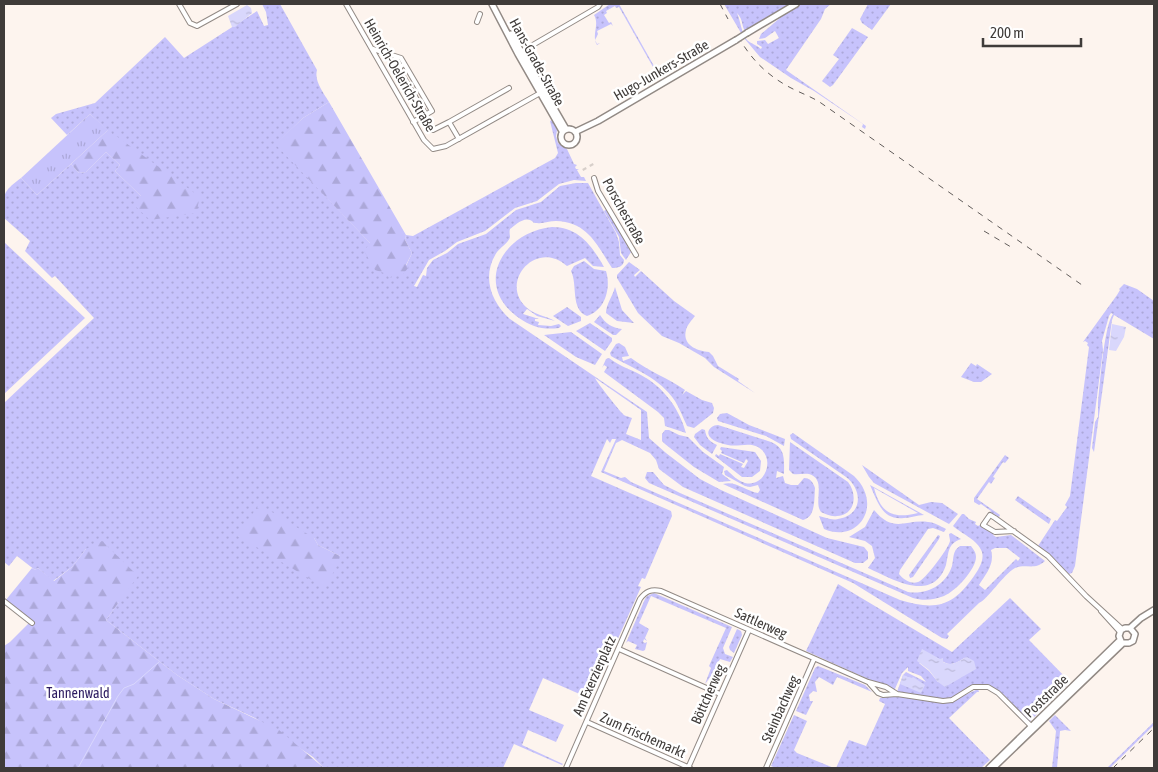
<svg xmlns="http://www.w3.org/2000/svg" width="1158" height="772" font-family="'Asap Condensed',sans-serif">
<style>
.grass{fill:url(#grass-dots);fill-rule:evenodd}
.forest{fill:url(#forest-firs)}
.park{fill:url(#park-tufts)}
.water{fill:url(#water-ripples)}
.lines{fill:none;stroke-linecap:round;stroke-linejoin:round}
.stream{stroke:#d9d7fc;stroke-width:1}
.minor-tunnel{stroke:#d7cfca;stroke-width:4;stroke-dasharray:4 2;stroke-linecap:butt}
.minor-casing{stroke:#928a85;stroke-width:6}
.tertiary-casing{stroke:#928a85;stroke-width:8}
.minor{stroke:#fff;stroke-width:4}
.tertiary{stroke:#fff;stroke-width:5}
.rail{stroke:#625d5b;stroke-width:1;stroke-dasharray:6 6;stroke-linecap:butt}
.tertiary-bridge-casing{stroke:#928a85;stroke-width:8;stroke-linecap:butt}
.tertiary-bridge{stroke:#fff;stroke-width:5}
.labels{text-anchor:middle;stroke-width:5;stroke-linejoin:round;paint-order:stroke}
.street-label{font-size:14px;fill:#3f3b39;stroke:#fff}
.park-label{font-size:14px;fill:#2c1b60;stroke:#fff}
</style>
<defs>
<pattern id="grass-dots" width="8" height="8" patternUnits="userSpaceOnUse" patternTransform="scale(1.25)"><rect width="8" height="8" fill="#c7c3fc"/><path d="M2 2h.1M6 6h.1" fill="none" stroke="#aca8d9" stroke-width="1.8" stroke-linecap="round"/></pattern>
<pattern id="forest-firs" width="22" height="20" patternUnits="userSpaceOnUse" patternTransform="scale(1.25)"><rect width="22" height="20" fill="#c7c3fc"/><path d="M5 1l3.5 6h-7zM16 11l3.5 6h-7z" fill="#aca8d9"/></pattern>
<pattern id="park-tufts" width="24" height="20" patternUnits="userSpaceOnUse" patternTransform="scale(1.25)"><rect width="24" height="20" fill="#c7c3fc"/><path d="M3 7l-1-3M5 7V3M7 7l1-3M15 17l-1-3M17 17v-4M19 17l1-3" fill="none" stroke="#aca8d9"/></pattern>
<pattern id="water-ripples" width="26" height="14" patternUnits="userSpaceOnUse" patternTransform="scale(1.25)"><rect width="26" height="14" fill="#d9d7fc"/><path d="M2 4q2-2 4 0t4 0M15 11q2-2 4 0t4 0" fill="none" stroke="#bbb9d9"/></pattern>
</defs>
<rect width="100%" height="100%" fill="#fdf4ee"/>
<!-- grass -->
<path class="grass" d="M262,4H280L317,70C314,81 323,92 329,102L303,118L276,144L370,243L406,266L412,253L405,240L406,235L413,236L555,158L558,153L550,121L552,120L557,130L556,136L558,143L567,149L574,164L577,165L575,167L576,169H579L577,170L581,177H584L586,181L574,180L559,184L537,201L515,208L485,231L457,242L445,251L429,260L414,286L417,287L423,275L426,276L427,268L433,260L447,253L458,244L486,234L516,210L541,202L560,186L576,183H588L616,233L619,242L620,255L624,260C624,267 617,268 612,268C597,245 588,222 556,221C549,221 543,224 537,223C531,223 535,222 530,220C523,217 514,226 510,229C509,232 510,235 510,237C509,242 500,248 497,252C481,276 491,302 510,319L647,412L649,438L666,453L700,479L721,490L827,538L864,547L868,552V559L863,563H855L683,487L659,469L656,460L650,453L622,440L616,443L604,471L621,478L625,477L631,482L900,600C936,611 954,607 976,573C980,567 984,559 982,552C978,540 962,534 953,526L962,514H964L969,519L976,522L975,524L978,526L980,525L994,533L993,535L996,537L1011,535L1045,561C1034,571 1026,563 1015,568C1003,575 988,599 979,603L947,634L949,636L947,639L942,638L853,583L601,472L616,439H612L610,443L607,439L591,476L671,511L672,516L645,579L642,578L638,586L641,587L591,699L543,678L529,710L564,725L556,742L528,730L522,745L563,764L562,765L514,744L503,768H324L313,757L255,718L214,699L177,675L106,620L119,602L86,549L72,567L53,581L38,568L35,570L17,556L9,566L4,562V403L94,318L55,276L52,278L25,251L30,241L4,218C4,194 1,193 21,178L37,195L71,164L79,173L86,172L106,152L120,165L115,171L141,196L196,213L90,114L67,135L51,118L56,114L95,103L165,37L184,58L257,11L264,26L268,25L266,12ZM595,378L641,410V440L626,434L632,418C628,416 625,417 622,413C618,409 596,381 595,378ZM238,536L314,538L318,545L340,556ZM995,548H1007L1020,558L1018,561L1016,559L985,590L979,585C986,574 995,564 991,550Z
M610,4H619L654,66L653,67L619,7L616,8L615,6L606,11L607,13L604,15L609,23L611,22L613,26L611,24L597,31L598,34L595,40L597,44L600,43L597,45C591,35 600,25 594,15Z
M724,4H793L745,31C741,25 744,21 737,13C741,22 741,32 747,40C751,44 757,45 761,49L762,47L757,44V41L765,40L768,44L779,38L775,31L765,38L759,39L761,34L787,12L800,4H831L825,9L821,19L786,70L866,126L865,129L862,127L863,124L814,91L791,78L760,57L744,38Z
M868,4H891L872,30L862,23L860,19Z
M852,28L868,37L833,85L830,87L822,81L839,59L833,55Z
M607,209L631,252L626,260L621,253L619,237L604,211Z
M552,227C579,227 592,246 604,267L593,266L585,258L567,266C536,238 498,283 527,308C535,315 546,316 555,321L537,316L527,309L523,314L539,319H535V321L539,322L538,325L551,326L559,324L561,326L559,328C543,330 532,327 519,318C472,285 503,232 552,227Z
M4,242L85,318L4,394Z
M584,261L594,269L606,271C611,287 606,310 587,316C570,309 578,285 571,271L574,266Z
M629,262L640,270L634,275L635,277L641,271L674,301L695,316C692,320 687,325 686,330C682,345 697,351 709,352L713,356L718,366L739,379L738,381L755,393L714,367L705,358L679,343L662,336L638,313L617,278V275Z
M1124,284L1137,289L1154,301V339L1114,315L1112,320L1094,452L1092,448L1095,422L1098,417V403C1100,384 1104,326 1113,314L1111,313L1109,316L1102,341L1103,350L1075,566L1072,573L1069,574L1038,546L1055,520L1057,521L1067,507L1065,505L1070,496L1089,347L1087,345L1088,343L1085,341L1083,342L1117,295L1120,290L1119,289Z
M615,287L622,310L634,323L617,321L606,313C606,304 613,296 615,287Z
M567,307L581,317V321L568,326L553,316Z
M600,315C605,323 612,328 622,329L616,335H613L594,322Z
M590,323L612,338V341L605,351L576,331Z
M571,332L602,354L595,365L576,357L544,335Z
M619,343L625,347L629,356L622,357L623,361L631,358C648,371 668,378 685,390L682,395L686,391L702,400L712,403L714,408L713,413L694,428L687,426C683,418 680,409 675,401C660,378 634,369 611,356L610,353L616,344Z
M609,358C620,367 634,370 646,378C666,390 680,411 686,433L665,426L664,418L658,412L604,372L607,367L604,365L602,368L606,359Z
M971,363L976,366L977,364L992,374L981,382H974L961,377Z
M727,413L749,425L785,439L784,446L766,436L718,421L717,418L720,414Z
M718,425L771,442C786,448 784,460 784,474L777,471L776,478L783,476L785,483L791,485H798L804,478C810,478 813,482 815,488C814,499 816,517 803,520L723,484C735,480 746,491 758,493L760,490L758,485L750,487L745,486L725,475L724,471L727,470C732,475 738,481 745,483C766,488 776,457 758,447C749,442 738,447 728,445C723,444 714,442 710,437C705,431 712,425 718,425Z
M702,429L705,430C706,438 710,442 717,445L712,454L700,445L694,437L695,434Z
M665,430H669L679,435L688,437L703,452L724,467L722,474L731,481L719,482L694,467L665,444L662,441V434Z
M793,433L854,476C884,505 858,544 824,529L819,516C825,517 831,521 838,519C863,515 863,490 846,477L791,439L790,435Z
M790,442L848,482C858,495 855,515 837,516C831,517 826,514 821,512C813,502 827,479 809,474C804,473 798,475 793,474L789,470Z
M721,447L755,452L761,461L760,471L752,477H742L715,456L716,454L719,456L720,454L743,464L741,467L744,468L748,461L746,459L744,463L721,453L722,451L720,449Z
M1005,455L1009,458L1005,463L1003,462L993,477L995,478L991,484L989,482L977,499L1000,515L999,517L990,512L991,511L981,504L979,505L974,502V498Z
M862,465L919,505L931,502L942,503L958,514L949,524L874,483L869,477Z
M647,472H653L664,485L680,493L908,592C927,595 946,585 952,566C954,558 952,551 960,546H971C973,549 976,552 976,557C976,569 956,591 944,596C934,600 923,601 913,598L649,483L645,478Z
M870,485L924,515C917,515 911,518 904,518C882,521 877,500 870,485ZM874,488L918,513C893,519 881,514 874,488Z
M1018,496L1051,519L1049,524L1015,500Z
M874,510C894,534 905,519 928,522C934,522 940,526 946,529L944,532L933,528L928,529L900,570L899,574C902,578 910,585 918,582C924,581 949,548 950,541C950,539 949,536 949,534L951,533L961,539C947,544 949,553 946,565C933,604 892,579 868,568L875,558L872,546L865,541L849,537L865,527Z
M938,535L940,536L939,539L913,577L910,578L909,575Z
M838,584L952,652L1010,598L1041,629L1029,640L1070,682L1030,721L1027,720C1016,709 1004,691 990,686C972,680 963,697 947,699C936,700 908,695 897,692L903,675L906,672L926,682L921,676L908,671V667L902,673L894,691L887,685L868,680V679L806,651ZM966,657L938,682L929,671L919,663L940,659C949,668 957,663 966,657Z
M654,593L732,627L723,648L725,654L733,657L730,662L720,659L711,676L705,684L711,668L709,666L726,628L651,596L639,623L649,629L645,638L647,641L644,639L643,642L645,643L647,642L645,650L643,651L635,649L637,645L628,641L626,643L645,599L647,596Z
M737,629L741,631L742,635L734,653L730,650L729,647Z
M818,666L865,685L872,692L837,677L833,685L819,677L815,682L817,692L813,691L809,695L810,701H813L806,715L796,711L815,668Z
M978,689L979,692H977L949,718L990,760L981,768H836L849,740L866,746L885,704L879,701L880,698L897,696L948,703Z
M794,715L807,721L794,750L797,753L834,768H776L771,766Z
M1055,715L1071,731L1065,730L1060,731L1057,768H1052L1056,731L1049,721Z
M1154,722V725L1110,768H1107Z"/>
<!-- forest -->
<path class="forest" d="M329,102L406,235L405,240L412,253L406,265L409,267L403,274L389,278L387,274L375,270L364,251L370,243L275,144L303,118Z
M108,130L200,197L196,213L150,220L135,206L141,196L115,171L120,165L106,152L86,172L79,173L71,164Z
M259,504L314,538L318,545L340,556L338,564L325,588L238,536Z
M102,541L138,576L106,620L177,675L214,699L279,730L324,768H4V646L10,642L31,621L5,601L32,568L35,570L38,568L54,581L72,567L86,549Z"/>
<!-- park -->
<path class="park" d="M90,114L108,130L37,195L21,178Z"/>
<!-- water -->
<path class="water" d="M247,5L251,8L252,13L235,27H232L228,16Z
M1112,324L1126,327L1124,337L1116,351L1109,350Z
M922,649L940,659L943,658V662C953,667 958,661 967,657L974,661L976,669L945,687L938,682L929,670L917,661Z
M903,675L912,678L913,677L925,685L921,693L900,684Z"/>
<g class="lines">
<!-- stream -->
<path class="stream" d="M78,768L118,696L124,688L134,684L159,662"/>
<!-- minor-tunnel -->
<path class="minor-tunnel" d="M591,164L592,166
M584,168L585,170"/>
<defs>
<path id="minor" d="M179,4L190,23L197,26L237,4
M346,4L424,140L433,149L446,146L542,92
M477,22L480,14
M373,49L401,58L432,111L413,122
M519,53L598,7L600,4
M404,64L400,67V71L426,115L427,127L433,130L449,122
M459,139L449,122L509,88
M594,178L598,191L636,255
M1014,531L995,532L983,525L990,515L995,518L1048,556L1086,596L1122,629
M4,601L32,623
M1101,611L1120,632
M619,649L720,694
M870,684L878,693L883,695L897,694L943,701L952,700L973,687H988L998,693L1033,728
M587,722L690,768
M566,768L640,599C646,591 651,589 661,591L868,682L886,687L897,694
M688,768L749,630
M766,768L814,659"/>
<path id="tertiary" d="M492,4L518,54L562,131
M747,33L796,4
M511,34L566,129
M561 137a8 8 0 1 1 16 0a8 8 0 1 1-16 0Z
M575,132L598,121L736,40
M1121,641L1119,636L1121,630L1125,628H1130L1141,618L1154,610
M989,768L1120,640
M993,768L1123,643H1129L1133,641L1135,634L1130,628"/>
</defs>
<!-- minor casing -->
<use href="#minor" class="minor-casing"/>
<!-- tertiary casing -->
<use href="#tertiary" class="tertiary-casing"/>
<!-- minor -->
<use href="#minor" class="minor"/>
<!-- tertiary -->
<use href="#tertiary" class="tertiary"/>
<!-- rail -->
<path class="rail" d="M720,4L728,19
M738,36C751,60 769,77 793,89C803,94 812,97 821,103L1082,285
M984,231L1011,247
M1113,768L1154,728"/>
<defs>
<path id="tertiary-bridge" d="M736,40L747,33"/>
</defs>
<!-- tertiary-bridge casing -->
<use href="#tertiary-bridge" class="tertiary-bridge-casing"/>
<!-- tertiary-bridge -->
<use href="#tertiary-bridge" class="tertiary-bridge"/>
</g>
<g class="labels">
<!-- street labels -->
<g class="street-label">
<text transform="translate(537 62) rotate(61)" y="5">Hans-Grade-Straße</text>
<text transform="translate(661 70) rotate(-30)" y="5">Hugo-Junkers-Straße</text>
<text transform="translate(400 75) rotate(60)" y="5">Heinrich-Oelerich-Straße</text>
<text transform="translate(624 211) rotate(61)" y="5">Porschestraße</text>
<text transform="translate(761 623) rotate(24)" y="5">Sattlerweg</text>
<text transform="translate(594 676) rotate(-66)" y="5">Am Exerzierplatz</text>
<text transform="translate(708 694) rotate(-66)" y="5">Böttcherweg</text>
<text transform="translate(1046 696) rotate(-44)" y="5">Poststraße</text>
<text transform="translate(780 709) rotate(-66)" y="5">Steinbachweg</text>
<text transform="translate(643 735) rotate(24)" y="5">Zum Frischemarkt</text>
</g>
<!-- park labels -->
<g class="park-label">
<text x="78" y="698">Tannenwald</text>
</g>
</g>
<!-- border -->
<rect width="1158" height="772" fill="none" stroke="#3f3b39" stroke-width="10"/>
<!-- scale -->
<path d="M983 38v8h98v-8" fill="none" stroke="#3f3b39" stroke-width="2.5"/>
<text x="990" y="38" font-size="15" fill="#3f3b39" stroke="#ffffff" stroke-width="4" paint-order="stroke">200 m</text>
</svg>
